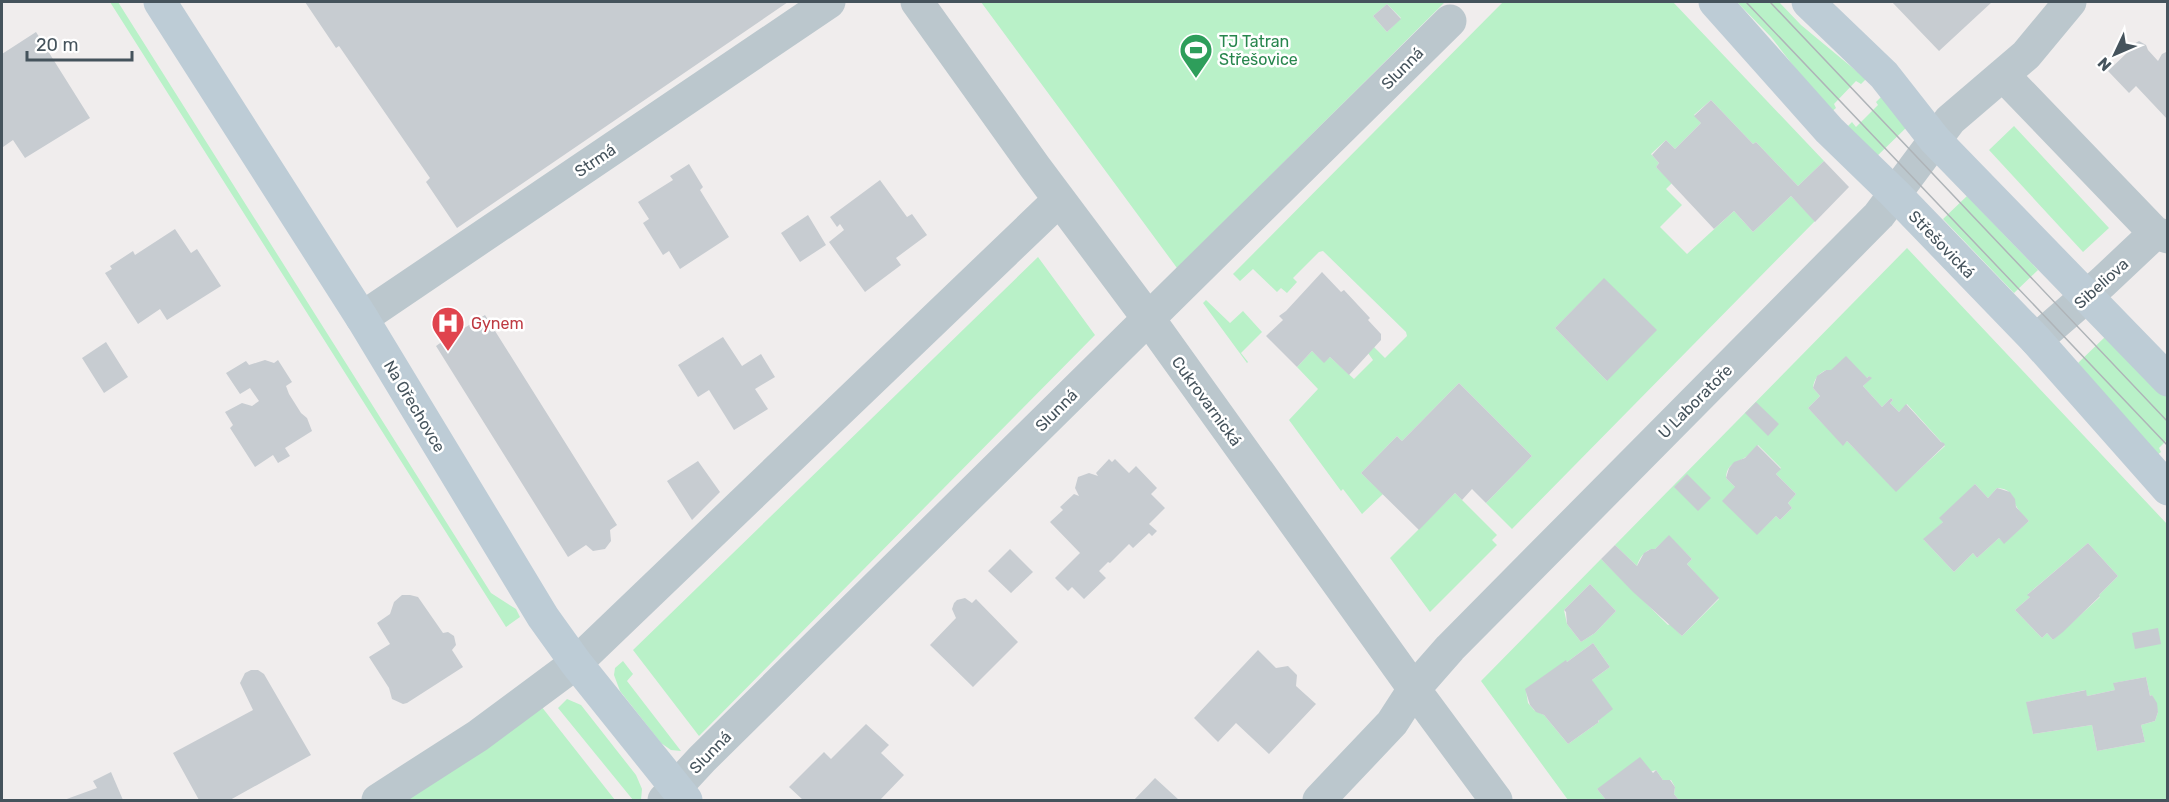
<svg xmlns="http://www.w3.org/2000/svg" width="2169" height="802" font-family="Rubik,sans-serif">
<style>
.green{fill:#b9f1c8;fill-rule:evenodd}
.building{fill:#c7ccd1}
.lines{fill:none;stroke-linecap:round;stroke-linejoin:round}
.street{stroke:#bbc7cd;stroke-width:33}
.secondary{stroke:#bdccd6;stroke-width:33}
.tram{stroke:#afb4b8;stroke-width:1.5}
.labels{text-anchor:middle;stroke-width:5;stroke-linejoin:round;paint-order:stroke}
.leisure-label{font-size:16px;fill:#27864d;stroke:#fff;text-anchor:start}
.street-label{font-size:16px;fill:#45535c;stroke:#fff}
.health-label{font-size:16px;fill:#be3a42;stroke:#fff;text-anchor:start}
</style>
<rect width="100%" height="100%" fill="#f0eded"/>
<!-- green -->
<path class="green" d="M110,2H118L491,593L516,609L520,617L506,627Z
M981,2H1445L1177,268ZM1387,4L1401,18L1387,32L1373,16Z
M1503,2H1673L1824,161L1798,186L1756,142L1753,144L1711,100L1694,115L1701,123L1675,149L1666,140L1651,154L1659,163L1656,167L1672,183L1666,189L1682,205L1660,227L1687,254L1734,211L1753,232L1791,196L1815,221L1512,529L1486,503L1532,456L1459,383L1402,441L1397,436L1361,473L1383,494L1362,514L1343,489L1341,491L1289,420L1318,389L1297,367L1312,351L1324,362L1330,357L1354,379L1373,360L1368,353L1374,347L1385,358L1407,336L1406,332L1323,251L1319,252L1293,278L1297,282L1287,293L1281,288L1277,292L1253,269L1240,281L1233,274ZM1604,279L1607,381L1555,328Z
M1737,2H1779L1801,25L1866,79L1861,84L1856,81L1834,104L1836,108L1830,113L1771,37Z
M1882,96L1910,124L1873,160L1844,130L1852,122L1856,127L1878,105L1876,102Z
M2014,126L2109,228L2083,252L1989,150Z
M1967,196L2038,270L2014,293L1943,219Z
M1907,248L2167,524V800H1679L1674,794L1675,787L1671,780H1663L1656,770L1597,789L1606,800H1568L1481,681L1601,559L1668,625L1670,624L1682,636L1719,599L1687,564L1692,559L1669,536L1655,549C1646,548 1639,558 1637,566L1615,545ZM1826,370L1867,378L1869,376L1871,378L1863,386L1882,407L1891,398L1893,400L1890,403L1899,412L1907,404L1945,446L1896,491L1847,441L1843,445L1808,408L1820,396L1813,388C1814,379 1818,374 1826,370ZM1758,445L1781,468L1776,474L1796,494L1788,503L1792,508L1780,520L1776,516L1757,534L1735,487L1726,478C1727,463 1736,463 1746,457C1750,454 1754,449 1758,445ZM1975,484L1988,498L1997,488C2014,489 2011,498 2018,509C2020,513 2025,517 2029,521L2004,543L1999,538L1977,558L1973,553L1954,572L1924,540L1943,522ZM2088,543L2118,576L2099,595L2100,597L2053,640L2047,633L2042,638L2015,610L2030,597L2028,594ZM1590,584L1616,611L1595,633L1581,642L1567,624L1564,610ZM1593,643L1610,667L1592,680L1599,722L1568,744L1544,715L1534,710L1528,703L1526,691L1566,661L1567,662ZM2146,677L2150,696L2152,695L2158,712L2155,721L2141,725L2145,742L2097,751L2092,725L2033,734L2027,702L2085,690L2087,696L2115,690L2114,683Z
M1038,257L1095,335L699,736L633,650Z
M1206,300L1230,323L1243,311L1262,332L1241,353L1248,362L1247,363L1203,303Z
M2105,337L2167,395V440L2159,448L2161,452L2156,456L2078,363Z
M1455,493L1497,535L1492,540L1497,545L1430,612L1390,558Z
M623,661L633,674L627,681L681,751L671,750L661,743L620,691L614,675L615,668Z
M567,699L581,705L636,775L642,789L641,800H633L558,708Z
M541,706L615,800H396Z"/>
<!-- building -->
<path class="building" d="M305,2H788L457,228L426,182L430,178L339,46L336,48Z
M1892,2H1992L1939,51Z
M1387,4L1401,19L1387,32L1373,16Z
M36,32L90,118L25,158L13,140L3,147L2,145V54Z
M2139,41L2146,45L2148,50L2158,61L2162,54L2168,51V120L2136,86L2129,93L2108,71L2130,50L2132,45Z
M1711,100L1753,144L1756,142L1798,186L1824,161L1849,187L1815,222L1791,196L1753,232L1734,211L1714,229L1656,167L1659,163L1652,155L1666,140L1675,149L1701,123L1694,116Z
M689,164L703,187L700,190L729,237L680,269L669,251L663,255L643,223L649,219L638,202L673,180L670,176Z
M880,180L907,217L912,214L927,235L896,258L901,265L865,292L829,242L844,230L840,224L837,227L830,217Z
M808,215L826,245L800,262L781,233Z
M175,229L191,253L197,249L221,286L167,320L160,309L138,324L105,273L112,269L110,266L133,251L135,255Z
M1322,272L1341,292L1344,290L1370,318L1368,320L1381,334V340L1349,375L1330,357L1324,363L1312,351L1297,367L1266,336L1283,320L1279,316L1286,311Z
M1604,278L1657,330L1607,381L1555,328Z
M485,315L617,525L610,530L611,541L605,549L593,551L586,545L568,557L436,346L443,341L442,336L446,330L454,329L458,332Z
M723,337L742,366L761,354L775,377L755,389L768,409L734,430L709,390L698,397L678,365Z
M106,342L128,377L104,393L82,358Z
M1846,356L1867,378L1869,376L1872,378L1863,386L1882,407L1891,398L1893,400L1890,403L1899,412L1906,404L1941,442L1944,443L1945,445L1896,492L1847,441L1843,446L1808,408L1820,396L1813,388L1817,376L1826,370H1831Z
M265,360L274,363L278,360L292,382L286,386L289,394L301,413L307,418L312,431L285,448L290,456L278,463L273,455L255,467L230,428L233,425L225,412L242,403L252,406L259,401L250,388L240,394L226,373L246,361L249,365Z
M1459,383L1532,456L1486,503L1472,489L1462,500L1455,493L1419,530L1361,473L1397,436L1402,441Z
M1756,402L1779,424L1768,436L1745,413Z
M1757,445L1781,469L1776,474L1796,494L1788,503L1792,508L1780,520L1776,516L1757,535L1722,501L1735,487L1726,478L1729,468L1734,462L1745,458Z
M1109,459L1112,462L1115,459L1129,473L1136,466L1157,488L1151,494L1165,508L1149,524L1157,531L1152,536L1149,533L1133,548L1129,544L1110,563L1108,562L1099,571L1106,578L1084,599L1072,587L1068,591L1055,578L1080,553L1050,522L1063,510L1060,507L1074,494L1079,496L1075,488L1078,477L1089,473L1098,476L1096,473Z
M698,461L720,492L692,520L667,481Z
M1687,474L1711,498L1698,511L1674,487Z
M1975,484L1988,498L1997,488L2010,492L2015,499L2016,507L2029,521L2004,544L1999,538L1977,558L1973,553L1954,572L1923,539L1943,522L1939,518Z
M1669,535L1692,559L1687,564L1719,598L1682,636L1633,592L1601,559L1615,545L1637,566L1644,553L1651,549H1655Z
M2088,543L2118,576L2099,595L2100,596L2063,632L2053,640L2047,633L2042,638L2015,610L2030,597L2027,595Z
M1010,549L1033,572L1011,593L988,571Z
M1590,584L1616,611L1595,633L1581,642L1567,624L1566,612L1564,610Z
M402,595H410L418,597L443,633L448,632L454,636L456,645L452,650L463,667L407,703L403,704L392,699L389,688L369,657L390,644L377,623L390,614L394,602Z
M965,598L972,603L976,599L1018,642L973,687L930,645L956,618L952,609L954,603L957,600Z
M2158,628L2161,644L2135,649L2132,633Z
M1593,643L1610,667L1592,680L1613,709L1598,721L1599,722L1568,744L1544,715L1536,712L1530,705L1525,689L1566,660L1567,662Z
M1258,650L1276,668L1288,666L1297,675L1296,686L1316,704L1269,754L1236,723L1218,742L1194,718Z
M251,670H258L264,674L311,755L230,800H199L173,753L253,710L240,683L245,673Z
M2146,677L2150,696L2152,695L2157,703L2158,712L2155,721L2141,725L2145,742L2097,751L2092,725L2033,734L2026,702L2086,690L2087,696L2115,690L2113,683Z
M866,724L889,745L881,753L904,775L880,800H803L789,787L824,752L831,759Z
M1640,757L1653,773L1656,770L1663,780H1670L1675,787L1674,794L1679,800H1606L1597,789Z
M111,772L123,800H64L97,788L93,781Z
M1155,778L1179,800H1134Z"/>
<g class="lines">
<!-- street -->
<path class="street" d="M917,2L1035,167L1148,318L1414,689L1496,800
M2003,75L2155,233
M362,318L829,2
M2036,340L2103,282L2155,233L2168,237
M378,800L479,735L576,663L1059,200
M664,800L702,759L1450,21
M1319,800L1392,723L1414,689L1450,648L1879,215L1950,120L2026,55L2070,2"/>
<!-- secondary -->
<path class="secondary" d="M160,2L362,318L543,617L576,663L686,800
M1715,2L1829,130L1895,194L2036,340L2168,489
M1808,2L1884,75L1935,140L2168,380"/>
<!-- tram -->
<path class="tram" d="M1746,2L2168,446
M1770,2L2168,422"/>
</g>
<!-- icons -->
<defs>
<symbol id="stadium-pin" viewBox="-11 -11 22 30"><path d="M0 17L-7.5 6A9.5 9.5 0 1 1 7.5 6Z" fill="#2e9e5b" stroke="#fff"/><path d="M0-5a6.5 5 0 1 0 0 10a6.5 5 0 1 0 0-10ZM-3.5-1.8h7v3.6h-7Z" fill="#fff"/></symbol>
<symbol id="hospital-pin" viewBox="-11 -11 22 30"><path d="M0 17L-7.5 6A9.5 9.5 0 1 1 7.5 6Z" fill="#e0444e" stroke="#fff"/><path d="M-5-5h3v3.5h4V-5h3V5h-3V1.5h-4V5h-3Z" fill="#fff"/></symbol>
</defs>
<g fill-rule="evenodd">
<use href="#stadium-pin" x="1177" y="31" width="38" height="52"/>
<use href="#hospital-pin" x="429" y="304" width="38" height="52"/>
</g>
<g class="labels">
<!-- leisure labels -->
<g class="leisure-label">
<text x="1219" y="47">TJ Tatran<tspan x="1219" dy="18">Střešovice</tspan></text>
</g>
<!-- street labels -->
<g class="street-label">
<text transform="translate(1402 68) rotate(-45)" y="6">Slunná</text>
<text transform="translate(595 160) rotate(-34)" y="6">Strmá</text>
<text transform="translate(1942 244) rotate(46)" y="6">Střešovická</text>
<text transform="translate(2101 283) rotate(-42)" y="6">Sibeliova</text>
<text transform="translate(1207 401) rotate(54)" y="6">Cukrovarnická</text>
<text transform="translate(1695 401) rotate(-45)" y="6">U Laboratoře</text>
<text transform="translate(415 406) rotate(59)" y="6">Na Ořechovce</text>
<text transform="translate(1056 410) rotate(-45)" y="6">Slunná</text>
<text transform="translate(710 752) rotate(-46)" y="6">Slunná</text>
</g>
<!-- health labels -->
<g class="health-label">
<text x="471" y="329">Gynem</text>
</g>
</g>
<!-- border -->
<rect width="2169" height="802" fill="none" stroke="#45535c" stroke-width="6"/>
<!-- north arrow -->
<g transform="translate(2115 54) rotate(226)" stroke="#ffffff" stroke-width="4.5" paint-order="stroke">
<path d="M0-4.5L10 22L0 15L-10 22Z" fill="#45535c"/>
<text y="-9" font-size="16" font-weight="bold" text-anchor="middle" fill="#45535c">N</text>
</g>
<!-- scale -->
<path d="M27 51v9h105v-9" fill="none" stroke="#45535c" stroke-width="3"/>
<text x="36" y="51" font-size="18" fill="#45535c" stroke="#ffffff" stroke-width="4.5" paint-order="stroke">20 m</text>
</svg>
